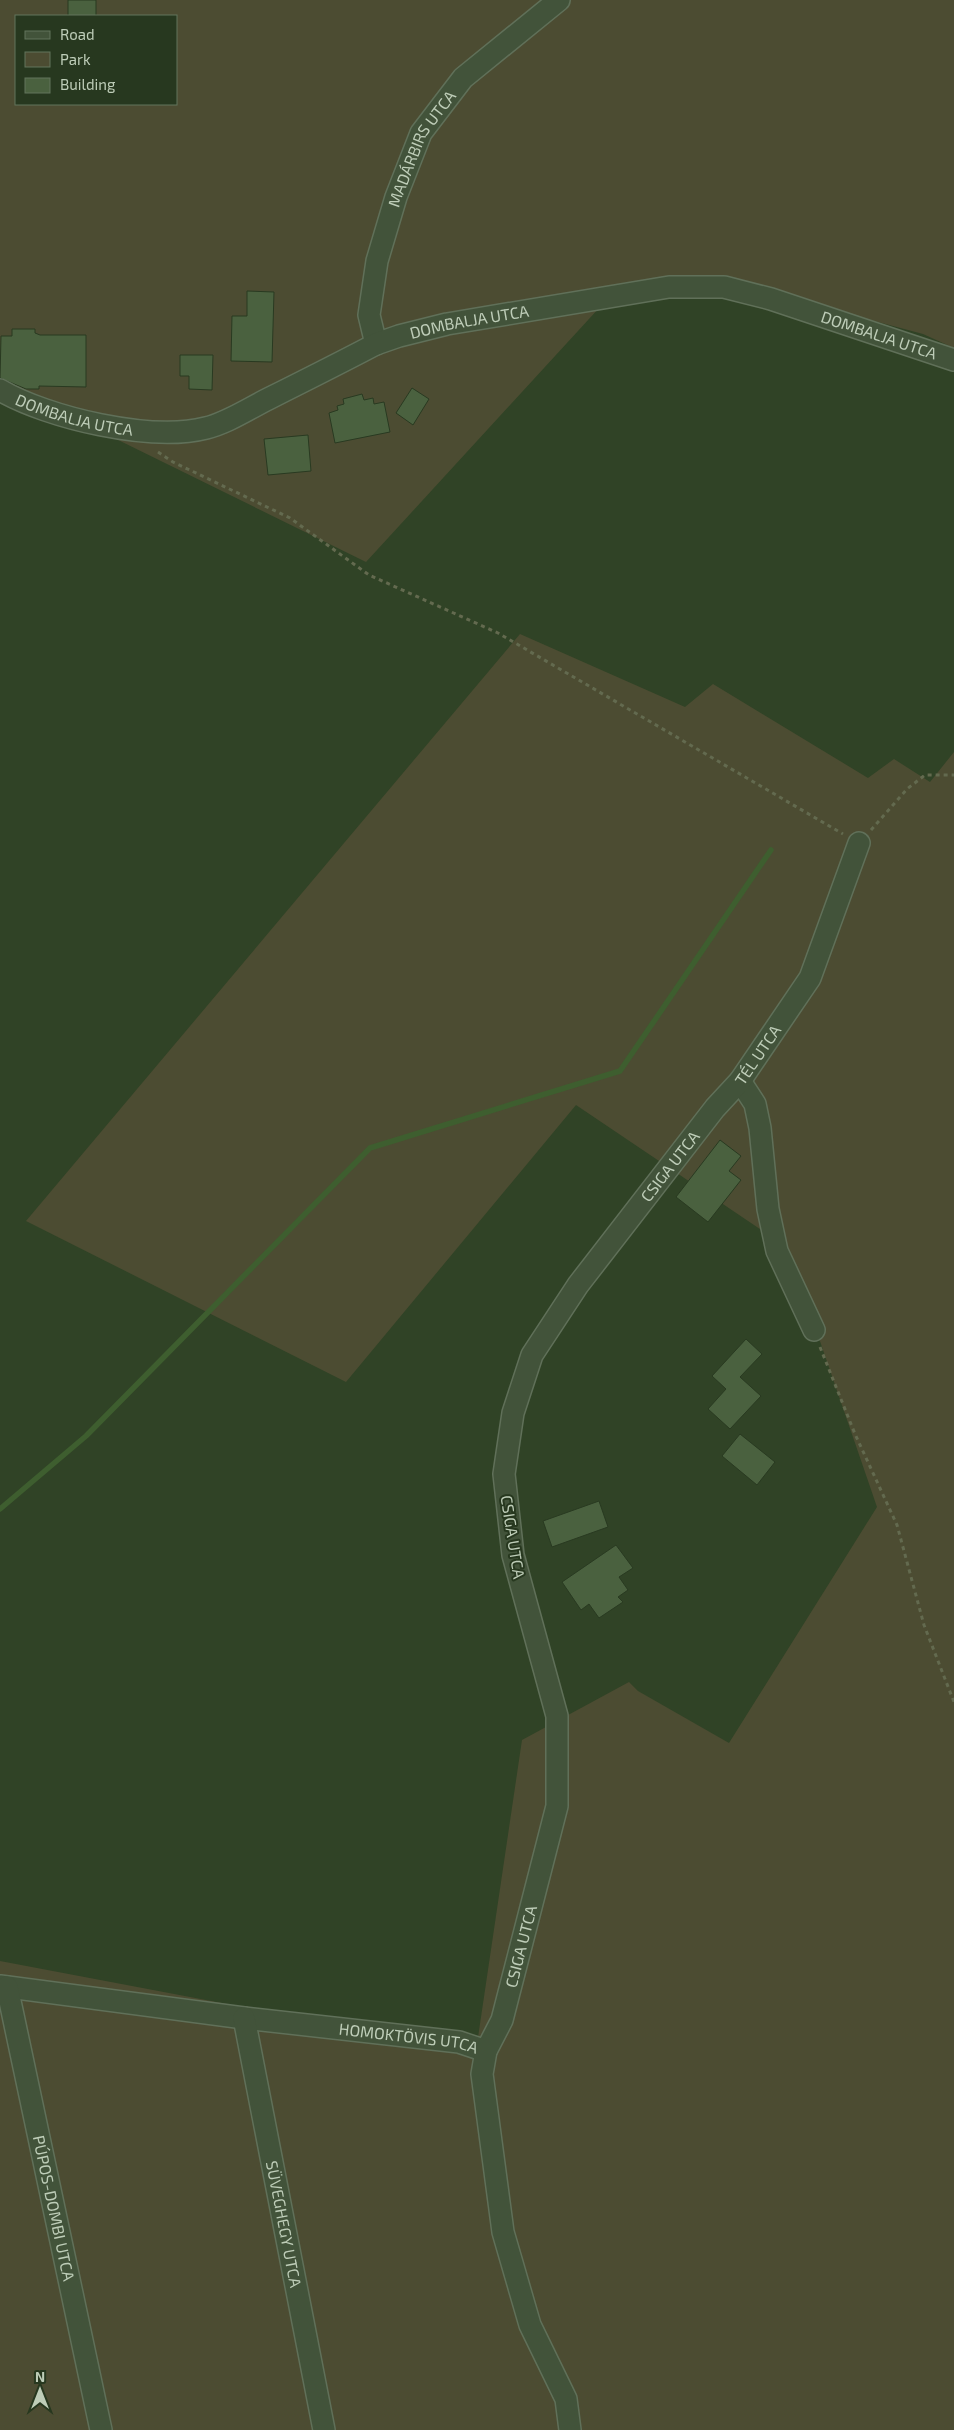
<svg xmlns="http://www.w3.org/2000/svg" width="954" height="2430" font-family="'Exo 2',sans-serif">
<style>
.green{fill:#4c4c32;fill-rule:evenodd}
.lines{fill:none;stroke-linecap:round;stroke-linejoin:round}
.stream{stroke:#3e5e2f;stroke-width:5.5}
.building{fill:#4a613f;stroke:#293a21}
.minor-casing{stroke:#607059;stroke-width:24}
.path{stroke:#636a4f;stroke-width:3;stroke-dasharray:4 4;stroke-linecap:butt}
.minor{stroke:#42533a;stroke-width:21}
.labels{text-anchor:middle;stroke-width:4;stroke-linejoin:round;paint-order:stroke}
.street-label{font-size:16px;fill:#becdb8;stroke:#27381f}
</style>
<rect width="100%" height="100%" fill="#304326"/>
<!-- green -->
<path class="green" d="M0,0H954V348L923,334L706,276L622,283L366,562L49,406L0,378ZM16,16H176V104H16Z
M520,634L685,707L713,684L868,778L894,759L930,782L954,752V2430H0V1961L476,2051L522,1740L629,1682L638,1691L729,1743L877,1507L788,1248L576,1105L346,1382L26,1221Z"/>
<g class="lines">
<!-- stream -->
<path class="stream" d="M0,1509L86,1436L370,1148L620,1071L771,850"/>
</g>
<!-- building -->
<path class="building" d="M68,0H96V16H68Z
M247,291L274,292L272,362L231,361L232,316H247Z
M12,329H35V333L40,335H86V387L39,386V389H26L0,378L1,336H12Z
M180,355H213L212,390L189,389V376H180Z
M412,388L429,399L413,425L396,413Z
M362,394L364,400L373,398L374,404L384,402L390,432L335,443L329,413L338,410L337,406L344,404L343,399Z
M308,435L311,471L268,475L264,439Z
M720,1140L741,1156L729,1171L741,1180L708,1222L676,1197Z
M746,1339L762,1354L740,1377L761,1396L730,1429L708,1409L726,1389L712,1376Z
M740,1434L775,1462L757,1485L722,1456Z
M599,1501L608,1527L552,1547L543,1521Z
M616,1545L633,1568L619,1577L628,1590L618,1597L623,1602L599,1618L589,1604L581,1610L562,1582Z"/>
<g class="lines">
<defs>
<g id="minor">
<path id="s1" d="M376,344L369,315L377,261L396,197L421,133L463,78L559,0"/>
<path id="s2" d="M0,390C48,418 151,442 206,428C227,423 248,409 268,399C304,381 340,363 376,344L399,336L447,324L669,287H724L771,299L954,360"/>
<path d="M740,1081L755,1104L760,1128L768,1209L777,1251L814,1330"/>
<path id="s3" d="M0,1986L244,2018L459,2042L486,2051"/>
<path id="s4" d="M7,1987L101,2430"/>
<path id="s5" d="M244,2018L324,2430"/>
<path id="s6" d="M570,2430L566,2399L530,2325L503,2232L482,2074L486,2051L502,2020L557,1806V1716L513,1555L504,1474L513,1413L532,1355L578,1285L715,1108L740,1081L810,978L859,843"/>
</g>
</defs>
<!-- minor casing -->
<use href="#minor" class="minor-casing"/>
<!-- path -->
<path class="path" d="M158,452L173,462L290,518L369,575L498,633L843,834
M871,830L907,789L925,775H954
M820,1347L855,1434L897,1525L924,1625L954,1702"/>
<!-- minor -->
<use href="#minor" class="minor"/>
</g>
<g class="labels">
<!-- street labels -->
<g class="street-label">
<text dy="6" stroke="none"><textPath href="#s1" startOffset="206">MADÁRBIRS UTCA</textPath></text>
<text dy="6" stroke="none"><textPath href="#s2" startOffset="499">DOMBALJA UTCA</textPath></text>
<text dy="6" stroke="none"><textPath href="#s2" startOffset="919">DOMBALJA UTCA</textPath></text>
<text dy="6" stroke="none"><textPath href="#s2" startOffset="79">DOMBALJA UTCA</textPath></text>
<text dy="6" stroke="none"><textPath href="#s6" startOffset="1486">TÉL UTCA</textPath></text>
<text dy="6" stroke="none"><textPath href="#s6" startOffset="1344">CSIGA UTCA</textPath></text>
<text transform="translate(513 1537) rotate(81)" y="6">CSIGA UTCA</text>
<text dy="6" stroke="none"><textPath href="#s6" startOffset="504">CSIGA UTCA</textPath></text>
<text dy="6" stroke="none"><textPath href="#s3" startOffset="412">HOMOKTÖVIS UTCA</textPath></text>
<text dy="6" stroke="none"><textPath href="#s4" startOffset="226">PÚPOS-DOMBI UTCA</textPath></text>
<text dy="6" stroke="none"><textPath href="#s5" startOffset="210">SÜVEGHEGY UTCA</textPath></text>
</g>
</g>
<!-- legend -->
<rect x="15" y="15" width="162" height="90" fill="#27381f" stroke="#63745c"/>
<rect x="25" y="31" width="25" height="8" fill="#42533a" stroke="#63745c"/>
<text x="60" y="40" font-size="15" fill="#becdb8">Road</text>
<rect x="25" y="52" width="25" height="15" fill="#4c4c32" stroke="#63745c"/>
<text x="60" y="65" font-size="15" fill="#becdb8">Park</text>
<rect x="25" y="78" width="25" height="15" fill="#4a613f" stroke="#63745c"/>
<text x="60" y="90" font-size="15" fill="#becdb8">Building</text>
<!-- north arrow -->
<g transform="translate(40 2390)" stroke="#27381f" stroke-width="4" paint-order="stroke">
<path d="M0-4L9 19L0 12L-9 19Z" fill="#becdb8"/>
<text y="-8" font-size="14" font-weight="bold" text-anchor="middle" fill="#becdb8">N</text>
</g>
</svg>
